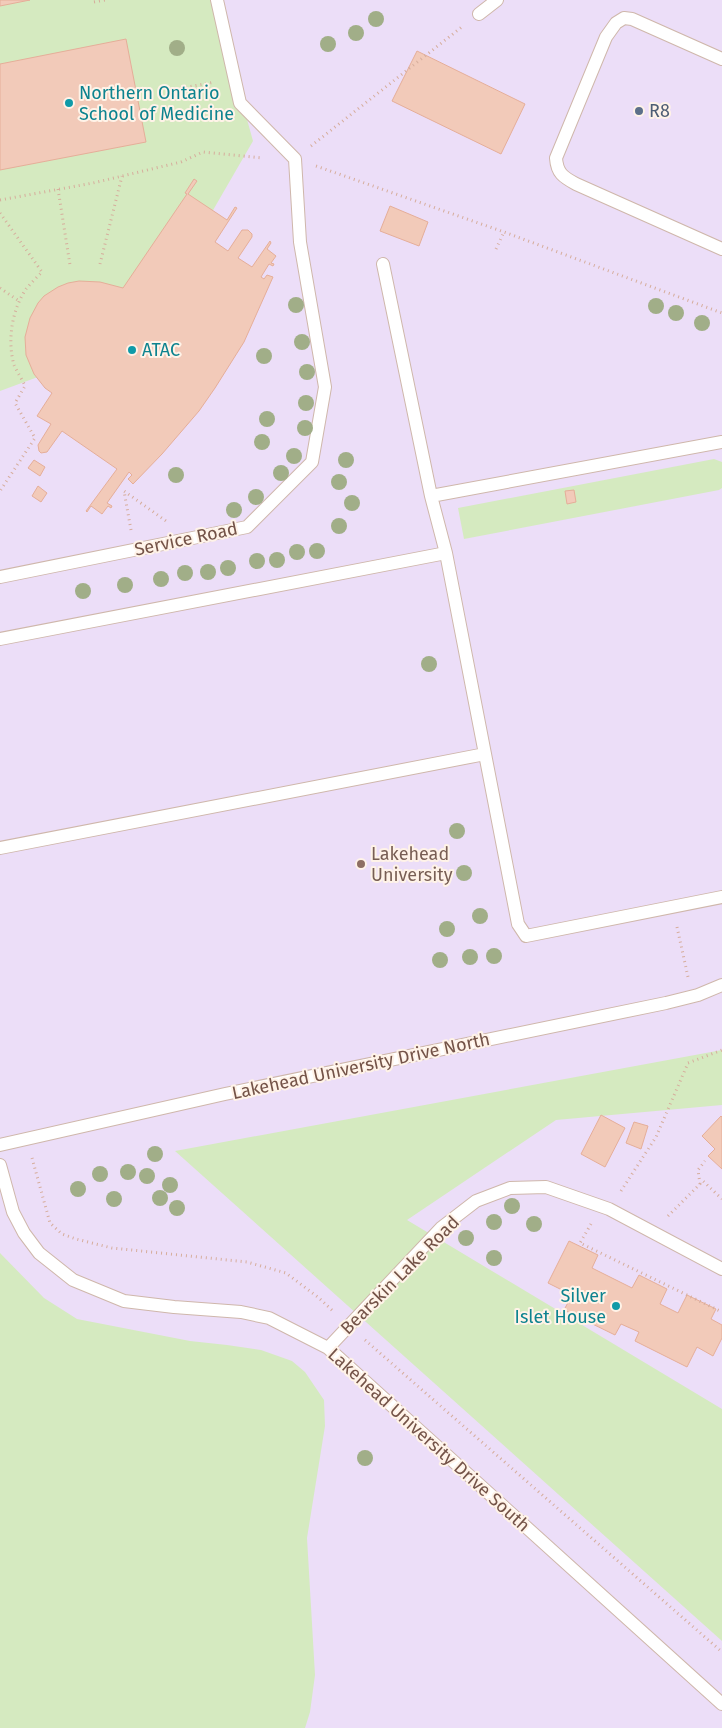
<svg xmlns="http://www.w3.org/2000/svg" width="722" height="1728" font-family="'Fira Sans',sans-serif">
<style>
.education{fill:#ecdef8}
.green{fill:#d5eac0}
.building{fill:#f2cab9;stroke:#e5ae99}
.lines{fill:none;stroke-linecap:round;stroke-linejoin:round}
.lane-casing{stroke:#cfb7ab;stroke-width:14}
.path{stroke:#d6ad9c;stroke-width:3;stroke-dasharray:1 4;stroke-linecap:butt}
.lane{stroke:#fff;stroke-width:12}
.tree{fill:#a1ae88}
.culture-dot{fill:#0f9aa8;stroke:#fff3e8;stroke-width:2}
.service-dot{fill:#5c6f8a;stroke:#fff3e8;stroke-width:2}
.education-dot{fill:#8d6e63;stroke:#fff3e8;stroke-width:2}
.labels{text-anchor:middle;stroke-width:4;stroke-linejoin:round;paint-order:stroke}
.culture-label{font-size:18px;fill:#0d838f;stroke:#fff3e8;text-anchor:start}
.service-label{font-size:18px;fill:#4e5e75;stroke:#fff3e8;text-anchor:start}
.street-label{font-size:18px;fill:#745348;stroke:#fff3e8}
.education-label{font-size:18px;fill:#785e54;stroke:#fff3e8;text-anchor:start}
</style>
<rect width="100%" height="100%" fill="#fcefe1"/>
<!-- education -->
<path class="education" d="M0,0H722V1728H0Z"/>
<!-- green -->
<path class="green" d="M0,0H214L253,141L138,340L0,391Z
M714,459L722,462V488L719,490L464,539L458,508Z
M722,1050V1105L556,1120L407,1220L722,1409V1641L175,1151Z
M0,1253L44,1298L77,1319L190,1341L227,1345L261,1350L292,1361L305,1372L324,1400L325,1426L307,1538L315,1675L310,1712L305,1728H0Z"/>
<!-- building -->
<path class="building" d="M0,0H30L0,6Z
M126,39L146,142L0,170V64Z
M417,51L525,104L501,154L392,101Z
M194,179L197,181L188,194L227,220L235,207L237,208L215,242L228,251L242,230H248L252,234V237L238,258L252,267L270,241L271,243L267,249L276,256L271,263L274,264L273,266L269,264L261,277L264,279L267,275L273,277L244,342L215,388L199,411L162,454L133,484L128,479L132,475L129,472L107,503L112,506L111,508L108,506L102,514L91,506L87,512L86,511L117,469L62,431L47,452L41,453L39,451L38,445L51,424L37,416L52,393L45,388L34,374L26,355L25,337L30,318L38,303L44,296L58,287L68,283L79,281L100,282L123,288L187,194L185,193Z
M390,206L428,222L419,246L380,231Z
M34,460L45,467L40,476L28,468Z
M38,486L47,493L41,502L32,496Z
M574,490L576,502L567,504L565,491Z
M601,1115L625,1128L605,1167L581,1154Z
M721,1116L722,1117V1169L708,1156L715,1149L702,1136Z
M634,1122L648,1126L641,1149L626,1143Z
M569,1241L598,1255L592,1268L632,1288L639,1275L667,1289L660,1304L678,1313L687,1295L716,1309L711,1319L722,1325V1338L713,1356L697,1347L687,1367L635,1341L639,1332L621,1324L615,1335L564,1310L572,1295L548,1283Z"/>
<g class="lines">
<defs>
<path id="lane" d="M479,14L497,0
M722,59L632,19L624,18L616,23L606,37L556,158C557,173 563,177 576,184L722,249
M383,264L431,496L446,553L518,924L526,936L722,897
M431,496L722,442
M0,577L247,527L312,462L325,387L300,242L295,159L240,103L217,0
M0,639L446,553
M0,848L485,754
M0,1145L225,1094L666,1003L698,995L722,985
M0,1165L13,1212L24,1233L39,1253L73,1280L124,1301L174,1307L241,1312L269,1318L328,1348L722,1704
M328,1348L441,1228L476,1201L510,1188L546,1187L609,1209L722,1269"/>
</defs>
<!-- lane casing -->
<use href="#lane" class="lane-casing"/>
<!-- path -->
<path class="path" d="M94,2L105,0
M166,91L215,82
M311,146L463,26
M316,166L504,232L722,313
M58,189L70,265
M0,200L93,183L181,162L203,152L263,158
M0,213L42,272C37,277 31,283 26,289C12,310 7,340 14,365C17,372 22,379 25,386L15,403L35,438L0,491
M496,249L504,232
M100,264L122,176
M0,288L19,301
M131,530L124,491L166,521
M677,927L688,977
M32,1158L50,1223L62,1234L76,1239L112,1248L247,1262L286,1273L319,1298L334,1312
M700,1184L698,1170L705,1161
M621,1191L656,1137L688,1063L722,1050
M668,1216L703,1181L722,1199
M591,1224L580,1243L722,1312
M365,1340L722,1652"/>
<!-- lane -->
<use href="#lane" class="lane"/>
</g>
<!-- trees -->
<g class="tree">
<circle cx="376" cy="19" r="8"/>
<circle cx="356" cy="33" r="8"/>
<circle cx="328" cy="44" r="8"/>
<circle cx="177" cy="48" r="8"/>
<circle cx="296" cy="305" r="8"/>
<circle cx="656" cy="306" r="8"/>
<circle cx="676" cy="313" r="8"/>
<circle cx="702" cy="323" r="8"/>
<circle cx="302" cy="342" r="8"/>
<circle cx="264" cy="356" r="8"/>
<circle cx="307" cy="372" r="8"/>
<circle cx="306" cy="403" r="8"/>
<circle cx="267" cy="419" r="8"/>
<circle cx="305" cy="428" r="8"/>
<circle cx="262" cy="442" r="8"/>
<circle cx="294" cy="456" r="8"/>
<circle cx="346" cy="460" r="8"/>
<circle cx="281" cy="473" r="8"/>
<circle cx="176" cy="475" r="8"/>
<circle cx="339" cy="482" r="8"/>
<circle cx="256" cy="497" r="8"/>
<circle cx="352" cy="503" r="8"/>
<circle cx="234" cy="510" r="8"/>
<circle cx="339" cy="526" r="8"/>
<circle cx="317" cy="551" r="8"/>
<circle cx="297" cy="552" r="8"/>
<circle cx="277" cy="560" r="8"/>
<circle cx="257" cy="561" r="8"/>
<circle cx="228" cy="568" r="8"/>
<circle cx="208" cy="572" r="8"/>
<circle cx="185" cy="573" r="8"/>
<circle cx="161" cy="579" r="8"/>
<circle cx="125" cy="585" r="8"/>
<circle cx="83" cy="591" r="8"/>
<circle cx="429" cy="664" r="8"/>
<circle cx="457" cy="831" r="8"/>
<circle cx="464" cy="873" r="8"/>
<circle cx="480" cy="916" r="8"/>
<circle cx="447" cy="929" r="8"/>
<circle cx="494" cy="956" r="8"/>
<circle cx="470" cy="957" r="8"/>
<circle cx="440" cy="960" r="8"/>
<circle cx="155" cy="1154" r="8"/>
<circle cx="128" cy="1172" r="8"/>
<circle cx="100" cy="1174" r="8"/>
<circle cx="147" cy="1176" r="8"/>
<circle cx="170" cy="1185" r="8"/>
<circle cx="78" cy="1189" r="8"/>
<circle cx="160" cy="1198" r="8"/>
<circle cx="114" cy="1199" r="8"/>
<circle cx="512" cy="1206" r="8"/>
<circle cx="177" cy="1208" r="8"/>
<circle cx="494" cy="1222" r="8"/>
<circle cx="534" cy="1224" r="8"/>
<circle cx="466" cy="1238" r="8"/>
<circle cx="494" cy="1258" r="8"/>
<circle cx="365" cy="1458" r="8"/>
</g>
<!-- markers -->
<g class="culture-dot">
<circle cx="69" cy="103" r="5"/>
<circle cx="132" cy="350" r="5"/>
<circle cx="616" cy="1306" r="5"/>
</g>
<circle class="service-dot" cx="639" cy="111" r="5"/>
<circle class="education-dot" cx="361" cy="864" r="5"/>
<g class="labels">
<!-- culture labels -->
<g class="culture-label">
<text x="79" y="99">Northern Ontario<tspan x="79" dy="21">School of Medicine</tspan></text>
<text x="142" y="356">ATAC</text>
<text x="606" y="1302" text-anchor="end">Silver<tspan x="606" dy="21">Islet House</tspan></text>
</g>
<!-- service labels -->
<g class="service-label">
<text x="649" y="117">R8</text>
</g>
<!-- street labels -->
<g class="street-label">
<text transform="translate(186 539) rotate(-12)" y="6">Service Road</text>
<text transform="translate(361 1066) rotate(-12)" y="6">Lakehead University Drive North</text>
<text transform="translate(400 1275) rotate(-45)" y="6">Bearskin Lake Road</text>
<text transform="translate(429 1440) rotate(42)" y="6">Lakehead University Drive South</text>
</g>
<!-- education labels -->
<g class="education-label">
<text x="371" y="860">Lakehead<tspan x="371" dy="21">University</tspan></text>
</g>
</g>
</svg>
